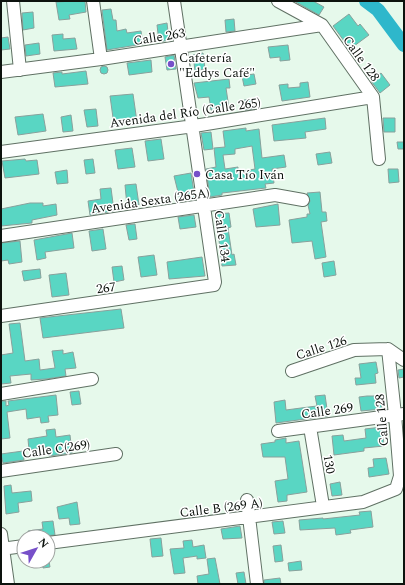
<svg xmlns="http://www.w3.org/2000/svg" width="405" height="585" font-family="Spectral,serif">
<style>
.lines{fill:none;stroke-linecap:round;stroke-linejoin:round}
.river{stroke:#2eb7cb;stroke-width:14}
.building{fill:#59d6c3;stroke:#89a19c;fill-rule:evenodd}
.minor-casing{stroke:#607164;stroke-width:14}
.minor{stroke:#fff;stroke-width:12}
.poi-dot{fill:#7750c9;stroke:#fff;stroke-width:1.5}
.labels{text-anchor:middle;stroke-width:3;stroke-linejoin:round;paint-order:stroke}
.street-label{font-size:13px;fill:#0d130e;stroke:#fff}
.poi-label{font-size:13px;fill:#0d130e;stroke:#fff;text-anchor:start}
</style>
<rect width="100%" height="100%" fill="#e6f9eb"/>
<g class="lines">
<!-- river -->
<path class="river" d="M366,1L378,10L404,45"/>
</g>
<!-- building -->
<path class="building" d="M73,1H85L86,12L69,15L70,19L59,20L56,2Z
M294,1H313L324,7L319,15Z
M111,9L113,20H116L117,31L126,29L127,33L141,31L143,44L107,50L102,10Z
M33,12L34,28L23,30L22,13Z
M349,14L358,26L360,24L369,35L350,49L333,26Z
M234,19L235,31L226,32L225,20Z
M167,23L169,40L159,42L157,25Z
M63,34V39L75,38L77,49L54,51L52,35Z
M8,37L10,49L1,50V38Z
M39,43L40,54L26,56L25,45Z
M288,45L290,60L280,61V57L270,58L268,47Z
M203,53L205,69L195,71L193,55Z
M174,55L176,69L167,70L165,57Z
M151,60L152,72L129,75L127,63Z
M100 70a4 4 0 1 1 8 0a4 4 0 1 1-8 0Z
M86,71L88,84L55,87L53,73L62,72V74Z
M381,73L390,85L380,93L371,81Z
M254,74L256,84L244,86L242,76Z
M229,79L230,88H226L229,108L211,110L209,97L198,98L194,83Z
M308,82L310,97L282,101L279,85L288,84V88L300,87V83Z
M133,94L137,122L114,125L110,96Z
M251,99L252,109L245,110L244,100Z
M96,109L98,126L87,127L84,110Z
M43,114L46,131L18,135L15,117Z
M71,115L73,131L63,132L61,117Z
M325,118L326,129L305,132L306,138L274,141L272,125Z
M383,118H395V132H384Z
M246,128V131L259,129L262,158L284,155L286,167L272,169L274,183L265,184L266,188L222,193V195L210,197L206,169L216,167L214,148L225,147L223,131ZM252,146L255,169L238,172V167L225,169L223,155L235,154V149Z
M211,132L213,149L204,150L201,133Z
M161,139L164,159L148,161L145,141Z
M397,142H404V149H398Z
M132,148L135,167L118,169L115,150Z
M330,152L332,163L318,165L316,154Z
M25,159L26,161L37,160L39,174L5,178L2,161Z
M93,159L95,173L86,174L84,160Z
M388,169H398L399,182L389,183Z
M67,170L68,183L57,184L55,172Z
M191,173L195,199L180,200L174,176Z
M136,184L139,205L127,206L125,185Z
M111,188L114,211L90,215L88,201L101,199L100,189Z
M320,192L322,212H326L327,221L321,222L326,257L315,259L312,241L292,243L289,220L307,217V214H310L308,205L310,201L307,193Z
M30,203H43V206L56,204L57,215L32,220V223L1,226V209Z
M278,204L280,225L256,227L253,209Z
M229,213L231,227L228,228L232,255L234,254L236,265L222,266L216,214Z
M194,215L196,227L180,229L178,217Z
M135,224L137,239L129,240L126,225Z
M103,229L106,249L92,251L89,231Z
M72,233L74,248L45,252L46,258L37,260L34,240Z
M20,241L22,262L9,264L8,260L1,261V243Z
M154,255L157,275L141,277L138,257Z
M202,257L205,276L169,279L167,262Z
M334,261L336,275L324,277L322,263Z
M122,266L124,280L114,282L112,267Z
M40,269L41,278L24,281L22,271Z
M66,273L69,295L52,297L49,275Z
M121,309L124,328L43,338L40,318Z
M20,323L25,361L39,359L40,370L55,368L52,351L63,350V354L73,352L76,368L65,369L66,376L46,379L31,380V374L10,376L11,383L1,384V355L13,353L9,324Z
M376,362L378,373L375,374L376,383L356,385L355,378H361L359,364Z
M404,369V377L399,378L398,370Z
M79,391L81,404L72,405L70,392Z
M56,395L58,415L48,416L49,422L41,423L40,417L27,419L26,409L7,412L10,438L1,439V401H6V406L9,405L8,401Z
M325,395L328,416L276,423L274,402L285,400L286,410L301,408L317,406L315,396Z
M367,396H380L382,409L361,411L359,397Z
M382,427L384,446L364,448V451L334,455L332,436L343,435L344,441L366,438L365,429Z
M55,429L56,437L70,435L72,453L49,456L48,447L29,450L28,439L47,436L46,430Z
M286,438V443L299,441L307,492L287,495V501L278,502L275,481L288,479L285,457H263L261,444L275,442V440Z
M23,451L24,460L3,463L1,454Z
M386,458L389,474L369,477L368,468L374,467L373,459Z
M340,482L342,495L332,496L330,484Z
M11,485L12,493L31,491L32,501L18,503L19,512L6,514L4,486Z
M77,502L80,524L70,525L69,518L59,519L57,507Z
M371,511L373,527L350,530L351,533L336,535L335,528L300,530L299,520L323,518V519L360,515L359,512Z
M53,521L55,535L29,537L28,531L43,529L42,522Z
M283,521L285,533L274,534L272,522Z
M240,526L242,538L223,539L221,529Z
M161,538L163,556L152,557L150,539Z
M192,540L193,547L204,545L206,558L197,559V556L183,558L185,573L174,574L170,549L184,548L183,541Z
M281,545L283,561L275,562L273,546Z
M215,558L220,584H198L197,576L209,574L207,559Z
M42,561H49L50,567L43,568Z
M301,561L302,570L289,571L288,563Z
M244,572L246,584H238L236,573Z
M280,578L281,584H264V580Z"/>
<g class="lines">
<defs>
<path id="minor" d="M13,1L20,70
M93,1L101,59
M278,1L322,25L373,97L379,159
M1,72L101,59L322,25
M1,152L194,126L373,97
M1,236L275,195L303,200
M1,316L214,285L215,282L174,1
M292,371L354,350L388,349L404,360
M1,394L92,379
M310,427L323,506
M278,431L404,414
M1,471L116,454
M247,500L257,584
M1,534L8,584
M48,543L363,502L396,489L400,476L395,415L388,349
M1,549L24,546"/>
</defs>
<!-- minor casing -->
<use href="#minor" class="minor-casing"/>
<!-- minor -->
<use href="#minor" class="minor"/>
</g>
<!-- markers -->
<g class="poi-dot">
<circle cx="171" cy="64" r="4"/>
<circle cx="197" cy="174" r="4"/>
</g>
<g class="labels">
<!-- street labels -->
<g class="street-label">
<text transform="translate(159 36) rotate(-9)" y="5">Calle 263</text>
<text transform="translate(362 58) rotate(54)" y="5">Calle 128</text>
<text transform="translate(185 112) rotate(-8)" y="5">Avenida del Río (Calle 265)</text>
<text transform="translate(150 200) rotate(-8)" y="5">Avenida Sexta (265A)</text>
<text transform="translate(223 236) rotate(82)" y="5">Calle 134</text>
<text transform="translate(106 287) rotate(-8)" y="5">267</text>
<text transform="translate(321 347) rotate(-18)" y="5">Calle 126</text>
<text transform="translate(327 410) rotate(-8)" y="5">Calle 269</text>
<text transform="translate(381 420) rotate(-95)" y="5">Calle 128</text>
<text transform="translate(56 448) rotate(-8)" y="5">Calle C(269)</text>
<text transform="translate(330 464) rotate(81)" y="5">130</text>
<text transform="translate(221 507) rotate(-7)" y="5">Calle B (269 A)</text>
</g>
<!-- poi labels -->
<g class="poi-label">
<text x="179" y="62">Cafetería<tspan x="179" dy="15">"Eddys Café"</tspan></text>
<text x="205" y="179">Casa Tío Iván</text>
</g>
</g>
<!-- border -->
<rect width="405" height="585" fill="none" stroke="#0d130e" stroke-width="4"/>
<!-- north arrow -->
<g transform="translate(36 549) rotate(51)"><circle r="19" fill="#ffffff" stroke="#9ea19f"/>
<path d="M0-3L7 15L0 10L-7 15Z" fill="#7750c9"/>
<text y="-6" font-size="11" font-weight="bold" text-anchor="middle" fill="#0d130e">N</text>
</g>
</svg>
